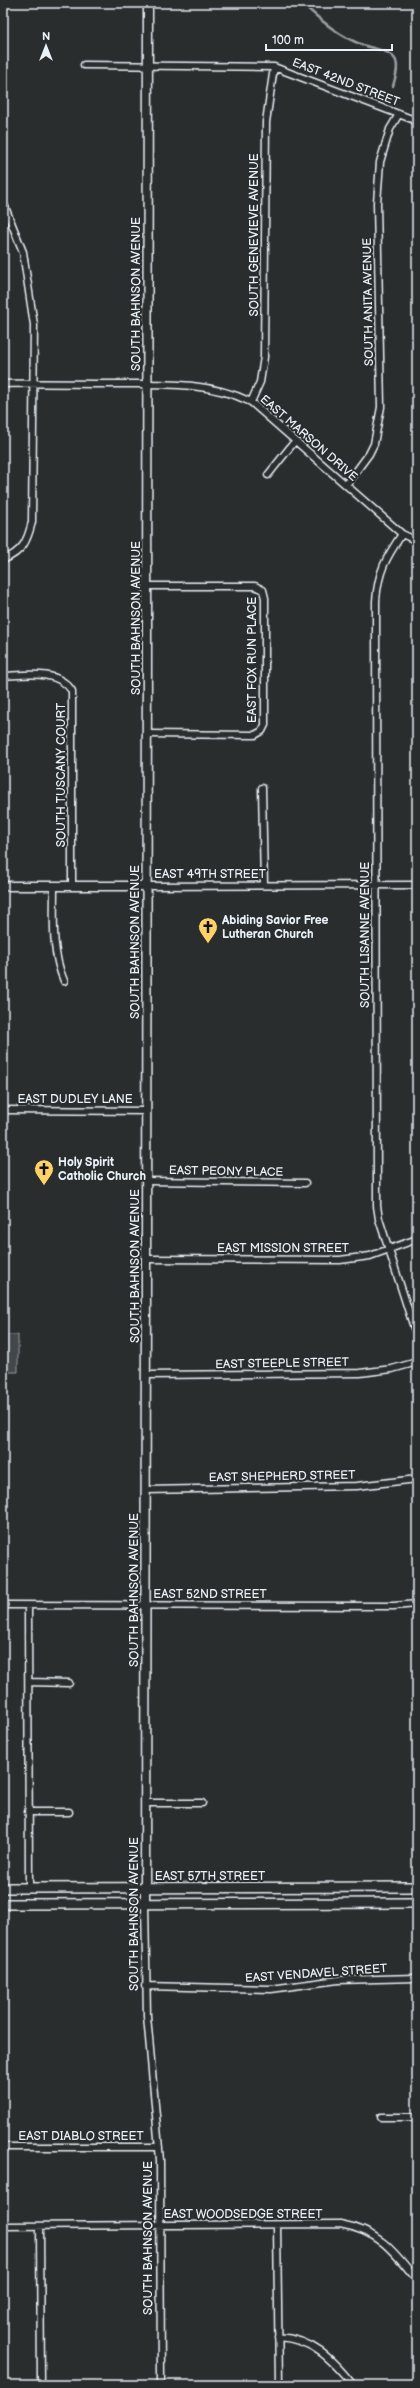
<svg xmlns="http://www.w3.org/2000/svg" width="420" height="2388" font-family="'Balsamiq Sans',sans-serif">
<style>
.green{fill:#424648;stroke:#959ca0}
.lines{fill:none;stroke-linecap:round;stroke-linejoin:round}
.stream{stroke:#989fa3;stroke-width:2.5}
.minor-casing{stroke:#e8f1f8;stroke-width:9}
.tertiary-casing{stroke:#e8f1f8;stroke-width:11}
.secondary-casing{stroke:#e8f1f8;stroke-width:12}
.minor{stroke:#2a2d2e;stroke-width:6}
.tertiary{stroke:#2a2d2e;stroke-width:8}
.secondary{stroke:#2a2d2e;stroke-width:9}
.labels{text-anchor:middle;stroke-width:4;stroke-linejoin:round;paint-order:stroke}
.street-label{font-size:12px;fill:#e8f1f8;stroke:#2a2d2e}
.poi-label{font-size:12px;font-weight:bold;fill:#e8f1f8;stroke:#2a2d2e;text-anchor:start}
</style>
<rect width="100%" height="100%" fill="#2a2d2e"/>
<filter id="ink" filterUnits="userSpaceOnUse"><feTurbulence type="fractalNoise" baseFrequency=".025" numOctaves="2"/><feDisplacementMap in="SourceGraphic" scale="8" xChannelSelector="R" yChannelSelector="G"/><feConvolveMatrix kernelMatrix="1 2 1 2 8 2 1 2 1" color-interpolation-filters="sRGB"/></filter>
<g filter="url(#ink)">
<!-- green -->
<path class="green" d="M3,1335H18V1372H7V1385H3Z"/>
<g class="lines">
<!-- stream -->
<path class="stream" d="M302,3C320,20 340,37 363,45C374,49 391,50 396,61C399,69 395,78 393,86"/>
<defs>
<path id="minor" d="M84,65L274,67L417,121
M3,202L23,252L34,325L32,522C27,542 23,551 3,560
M3,384C39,383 74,384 110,384C158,384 208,381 251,402L402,534L417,541
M251,402L260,382L264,357L266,122L274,67
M268,475L295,441
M346,485L369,454L374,444L381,407L377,203L380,162L390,129L399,114
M402,534C386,558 378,571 376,601L377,1206L379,1219L417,1337
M3,676C26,675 58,669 72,691V886
M147,734L255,735L262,731L265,725V598L263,590L255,586H148
M262,788L264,885
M54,886C54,919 51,950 64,981
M147,886L417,885
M3,1110L147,1111
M147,1181L305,1183
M146,1259L340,1260L370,1256L417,1239
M147,1375L360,1373L392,1369L417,1362
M146,1490L357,1486L417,1479
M3,1605L394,1606L417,1604
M28,1606L29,1888
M29,1682L69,1683
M146,1803H202
M28,1812H69
M145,1904L147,2016L160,2160L161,2385
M145,1986L271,1989L338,1980L417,1978
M381,2117H417
M3,2147H159
M277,2225L279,2385
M3,2226L340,2224C379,2231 393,2250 417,2280
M40,2226L41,2385
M278,2337C313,2339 332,2359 353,2385"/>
<path id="tertiary" d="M3,886H147
M145,1904L148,3"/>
<path id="secondary" d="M3,1888L417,1887
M3,1904L417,1903"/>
</defs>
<!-- minor casing -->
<use href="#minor" class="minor-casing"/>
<!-- tertiary casing -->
<use href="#tertiary" class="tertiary-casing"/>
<!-- secondary casing -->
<use href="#secondary" class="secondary-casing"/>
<!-- minor -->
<use href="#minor" class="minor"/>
<!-- tertiary -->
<use href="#tertiary" class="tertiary"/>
<!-- secondary -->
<use href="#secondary" class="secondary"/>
</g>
</g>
<!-- icons -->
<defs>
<symbol id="church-pin" viewBox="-11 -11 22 30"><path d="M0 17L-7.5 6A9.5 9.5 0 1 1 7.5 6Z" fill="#ffd166" stroke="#2a2d2e"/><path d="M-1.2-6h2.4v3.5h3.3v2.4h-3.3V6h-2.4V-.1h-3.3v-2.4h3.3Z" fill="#111"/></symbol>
</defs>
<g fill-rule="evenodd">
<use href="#church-pin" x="197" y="916" width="22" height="30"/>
<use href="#church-pin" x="33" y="1158" width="22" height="30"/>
</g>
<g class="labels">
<!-- street labels -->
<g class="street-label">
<text transform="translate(346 82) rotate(21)" y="4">EAST 42ND STREET</text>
<text transform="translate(254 235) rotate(-90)" y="4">SOUTH GENEVIEVE AVENUE</text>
<text transform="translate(136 294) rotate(-90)" y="4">SOUTH BAHNSON AVENUE</text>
<text transform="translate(368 302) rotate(-91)" y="4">SOUTH ANITA AVENUE</text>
<text transform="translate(309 438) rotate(41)" y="4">EAST MARSON DRIVE</text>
<text transform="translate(136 618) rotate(-90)" y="4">SOUTH BAHNSON AVENUE</text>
<text transform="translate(252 660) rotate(-90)" y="4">EAST FOX RUN PLACE</text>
<text transform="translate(61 775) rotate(-90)" y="4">SOUTH TUSCANY COURT</text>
<text x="210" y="878">EAST 49TH STREET</text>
<text transform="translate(365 935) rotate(-90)" y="4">SOUTH LISANNE AVENUE</text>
<text transform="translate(135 942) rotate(-90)" y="4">SOUTH BAHNSON AVENUE</text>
<text x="75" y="1103">EAST DUDLEY LANE</text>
<text transform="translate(226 1171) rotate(1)" y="4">EAST PEONY PLACE</text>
<text x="283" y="1252">EAST MISSION STREET</text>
<text transform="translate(135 1266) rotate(-90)" y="4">SOUTH BAHNSON AVENUE</text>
<text transform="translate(282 1363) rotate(-1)" y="4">EAST STEEPLE STREET</text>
<text transform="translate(282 1476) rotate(-1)" y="4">EAST SHEPHERD STREET</text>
<text transform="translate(134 1590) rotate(-90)" y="4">SOUTH BAHNSON AVENUE</text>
<text x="210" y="1598">EAST 52ND STREET</text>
<text x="210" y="1880">EAST 57TH STREET</text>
<text transform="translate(134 1914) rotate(-90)" y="4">SOUTH BAHNSON AVENUE</text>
<text transform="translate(316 1973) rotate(-4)" y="4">EAST VENDAVEL STREET</text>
<text x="81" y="2140">EAST DIABLO STREET</text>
<text x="243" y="2218">EAST WOODSEDGE STREET</text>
<text transform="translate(148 2238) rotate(-90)" y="4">SOUTH BAHNSON AVENUE</text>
</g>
<!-- poi labels -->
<g class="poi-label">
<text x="222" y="924">Abiding Savior Free<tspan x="222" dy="14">Lutheran Church</tspan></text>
<text x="58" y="1166">Holy Spirit<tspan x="58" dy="14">Catholic Church</tspan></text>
</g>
</g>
<!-- margin -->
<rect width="420" height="2388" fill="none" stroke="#2a2d2e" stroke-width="16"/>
<rect x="8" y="8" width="404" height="2372" fill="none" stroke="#e8f1f8" stroke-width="1.5" filter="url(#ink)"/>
<!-- north arrow -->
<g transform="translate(46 46)" stroke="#2a2d2e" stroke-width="3" paint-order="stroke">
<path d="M0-3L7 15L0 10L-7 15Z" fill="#e8f1f8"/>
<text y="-6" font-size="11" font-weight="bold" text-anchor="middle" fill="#e8f1f8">N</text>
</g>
<!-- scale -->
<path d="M266 44v6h126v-6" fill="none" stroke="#e8f1f8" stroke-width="2"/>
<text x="272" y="44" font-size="12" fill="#e8f1f8" stroke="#2a2d2e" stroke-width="3" paint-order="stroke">100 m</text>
</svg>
